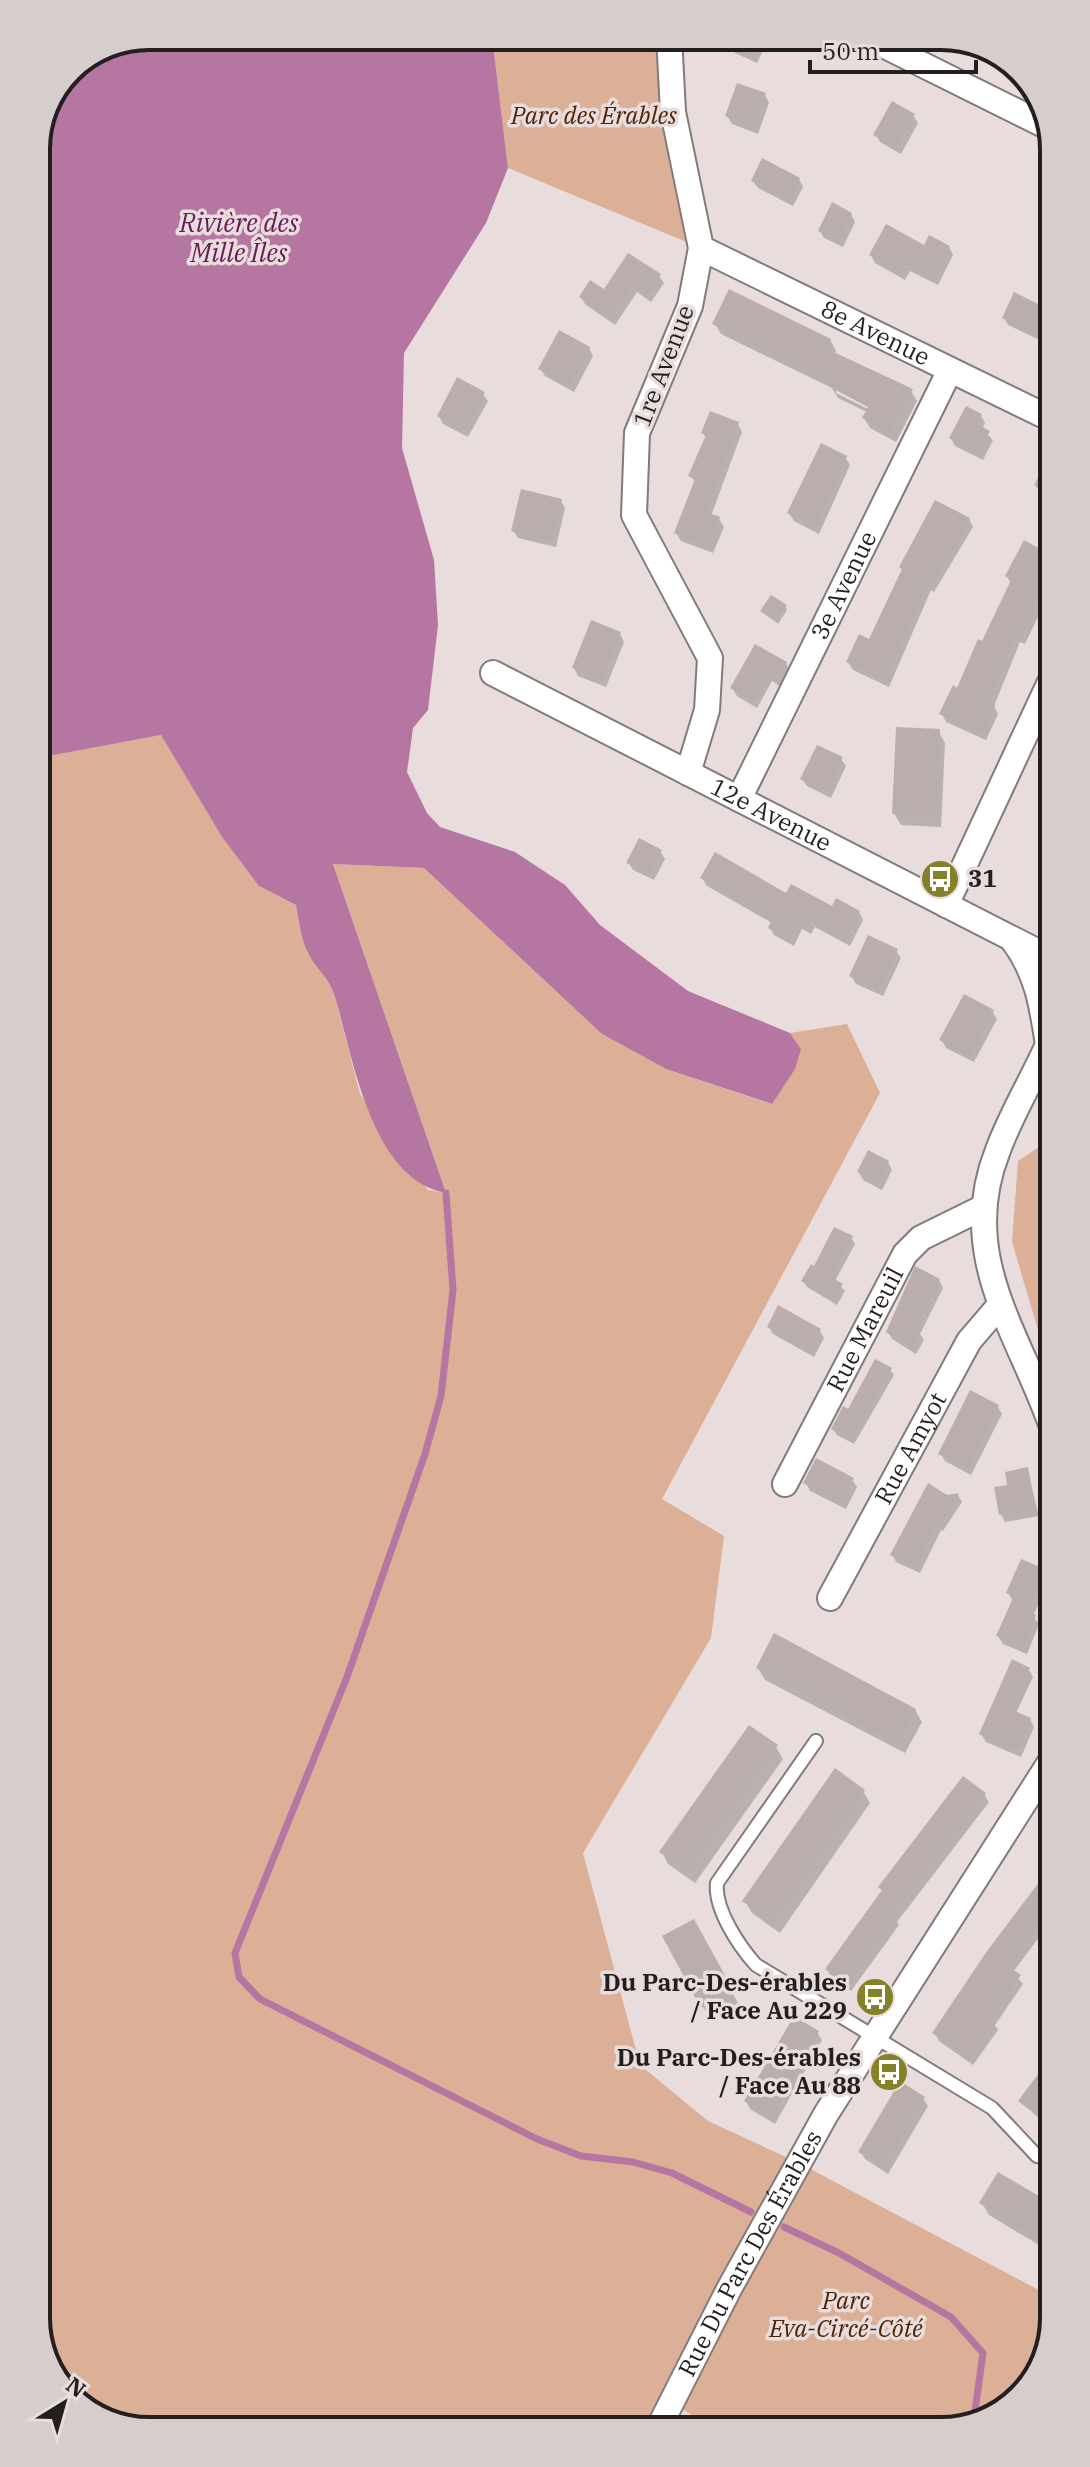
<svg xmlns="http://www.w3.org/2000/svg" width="1090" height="2467" font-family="'IBM Plex Serif',serif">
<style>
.green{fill:#dcb096}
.water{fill:#b576a1}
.shadow{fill:#0003;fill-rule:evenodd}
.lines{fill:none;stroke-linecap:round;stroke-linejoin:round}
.stream{stroke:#b576a1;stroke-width:7}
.building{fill:#b9aeab}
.lane-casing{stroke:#847a7a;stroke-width:16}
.street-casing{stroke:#847a7a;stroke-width:28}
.lane{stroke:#fff;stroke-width:12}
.street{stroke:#fff;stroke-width:24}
.labels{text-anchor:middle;stroke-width:7;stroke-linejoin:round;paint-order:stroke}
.park-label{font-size:24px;font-style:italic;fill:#4e2303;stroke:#e8dcdc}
.street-label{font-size:24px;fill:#231f1f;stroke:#e8dcdc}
.poi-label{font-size:24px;font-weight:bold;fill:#231f1f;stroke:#e8dcdc;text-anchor:end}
.water-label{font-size:26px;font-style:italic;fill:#671b55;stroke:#e8dcdc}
.rim{fill:none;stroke:#231f1f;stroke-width:4}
</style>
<rect width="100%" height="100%" fill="#e8dcdc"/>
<!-- green -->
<path class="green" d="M492,36H669L701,248L508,168Z
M161,735L222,837L259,886L296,905L307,952L333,990L360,1094L428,1190L446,1193L333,864L424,868L602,1034L666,1069L771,1104L801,1049L790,1033L847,1024L880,1093L662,1499L724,1536L711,1638L583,1853L640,2065L708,2121L799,2163L1054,2298V2318L1035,2381L978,2425H907L903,2422L894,2425L714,2427L673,2404L660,2427L141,2431L80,2407L42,2355L38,758Z
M1051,1139V1355L1046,1357L1012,1242L1018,1161Z"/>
<!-- water -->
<path class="water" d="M149,36H492L508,168L486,223L404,353L402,448L434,560L438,625L428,710L413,728L407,772L427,813L440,827L515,852L565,885L600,925L688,991L790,1033L801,1049L795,1069L772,1104L666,1069L602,1034L424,868L333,864L446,1193C370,1179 353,1055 334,994C329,979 315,967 308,953C301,939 299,920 296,905L259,886L222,837L161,735L38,758L36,142L69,69Z"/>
<!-- shadow -->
<path class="shadow" d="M717,36H770L757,63L720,46Z
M765,95L769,103L758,134L732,124L727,116Z
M913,115L918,123L901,154L880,142L876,135Z
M799,179L803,187L793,206L758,188L753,181Z
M851,214L855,222L843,247L824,238L820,231Z
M949,247L953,255L938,285L910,271L905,280L875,263L871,255Z
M659,276L664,283L651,302L637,292L615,325L585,304L581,297Z
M1015,295L1048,313L1049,353L1048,344L1008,325L1004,318Z
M715,324L830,340L836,351L834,355L911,391L917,401L896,442L870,428L864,418L867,412L838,398L832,388L721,334ZM836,388L878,409L876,413L836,393Z
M589,348L593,356L574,392L545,376L540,368Z
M483,394L488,401L468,437L443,424L439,416Z
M981,416L985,423L982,429L993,440L983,460L955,446L951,438Z
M738,424L742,432L711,516L719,519L724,527L713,553L681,541L676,533L696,484L691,476L706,438L703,433Z
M845,457L850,465L819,534L794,521L789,513Z
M1049,458V498L1034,485Z
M561,501L565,508L556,547L518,538L513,530Z
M969,519L973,527L934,592L931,590L889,687L853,670L848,662L870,641L903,571L901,567Z
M1024,543L1049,556V594L1025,644L1020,642L994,706L998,714L986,740L946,722L942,714L983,643L1011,584L1007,576Z
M786,607L787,610L778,624L763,611Z
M620,634L624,642L606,687L578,676L574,668Z
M786,663L790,671L781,687L772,681L757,708L737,696L732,688Z
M938,731L945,743L941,827L901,825L894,813Z
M841,759L846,766L831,798L807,786L802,779Z
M1050,791V820L1041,810Z
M660,851L665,859L654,880L633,870L629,863Z
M1050,870V907L1038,895Z
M702,878L859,912L863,920L850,946L815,927L811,934L802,929L794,946L774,935L770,928L772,923L707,886Z
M896,951L901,958L883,996L856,984L851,976Z
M992,1011L997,1019L974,1062L946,1048L942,1040Z
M888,1162L892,1170L882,1190L863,1180L859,1172Z
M851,1238L855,1244L835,1281L845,1291L837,1305L807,1287L804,1281Z
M939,1280L943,1288L920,1334L924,1340L916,1354L892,1339L888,1332Z
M769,1327L820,1331L824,1338L814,1357L773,1334Z
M890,1370L894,1375L854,1444L837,1435L833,1429Z
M998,1407L1002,1414L971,1475L945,1461L941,1454Z
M1027,1469L1039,1516L1005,1522L1001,1514Z
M852,1480L857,1487L846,1509L810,1491L806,1483Z
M958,1495L962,1502L943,1531L941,1530L920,1573L896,1562L892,1554L947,1497Z
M1045,1572L1050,1579L1033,1616L1039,1624L1027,1654L1003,1644L998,1636L1012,1600L1008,1592Z
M758,1668L915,1710L922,1722L905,1753L765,1680Z
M1029,1670L1033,1677L1016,1713L1030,1719L1034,1727L1021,1757L986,1742L981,1734Z
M776,1747L783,1759L695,1883L668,1864L662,1852Z
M863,1791L870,1803L780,1933L752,1913L745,1901Z
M984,1794L989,1802L897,1922L899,1925L851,1991L831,1977L827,1969L883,1892L880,1887Z
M1053,1866V1928L1048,1935L1043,1932L1013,1972L1023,1984L995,2025L998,2030L973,2065L939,2041L935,2033Z
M693,1922L738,2003L710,2019L664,1937Z
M817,2032L822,2040L775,2124L750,2109L746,2101Z
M1053,2058V2124L1050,2128L1020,2101Z
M923,2098L928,2106L888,2174L865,2159L861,2152Z
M982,2203L1054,2207V2254L989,2215Z"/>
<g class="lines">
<!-- stream -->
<path class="stream" d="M446,1193L453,1290L441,1396L425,1454L347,1677L235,1953L239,1977L260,1999L537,2139L581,2156L633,2162L672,2173L751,2212
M784,2227L839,2253L951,2317L983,2353L975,2411L979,2424"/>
</g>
<!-- building -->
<path class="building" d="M710,36H763L753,57Z
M737,83L766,93L753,127L725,116Z
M892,101L915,114L896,147L873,135Z
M762,158L800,178L789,200L751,181Z
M832,202L852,213L838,241L818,231Z
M886,224L924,245L929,235L950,246L933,279L906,265L901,274L869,255Z
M628,253L661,274L646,296L632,286L610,318L579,297L590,280L604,289Z
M729,289L831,339L827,349L913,389L890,433L862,418L868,407L830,387L832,382L712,324Z
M1014,292L1048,309V341L1002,318Z
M559,330L590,347L570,385L538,369Z
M457,377L485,392L464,431L437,416Z
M966,406L982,414L977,424L990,431L978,454L949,438Z
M710,411L739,422L706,512L720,517L709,547L674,533L695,479L688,476L706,435L701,433Z
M821,443L847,456L815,527L787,513Z
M521,489L562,499L552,541L511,531Z
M935,500L970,518L952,554L930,586L927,584L885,680L846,662L859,634L869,639L902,569L899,567Z
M1024,540L1049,554V577L1021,638L1016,635L988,702L995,705L982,734L939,714L953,685L957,688L978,639L982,641L1011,580L1005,576Z
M771,595L787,605L776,622L760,611Z
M591,620L621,632L602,680L572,668Z
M755,644L787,662L777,681L767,675L753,701L730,688Z
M896,727L940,729L935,816L892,814Z
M817,745L843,757L826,791L800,779Z
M639,838L662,850L650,874L626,863Z
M715,852L786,893L791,884L832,906L836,898L860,911L846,939L810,921L807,928L798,923L789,939L768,928L772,919L700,878Z
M868,935L898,949L878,990L849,976Z
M964,994L994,1010L970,1056L939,1040Z
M868,1150L889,1161L878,1183L857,1172Z
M834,1227L853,1236L831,1277L843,1284L833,1300L801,1281L811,1264L814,1266Z
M915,1266L940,1279L916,1328L921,1331L912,1348L886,1332Z
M778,1305L821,1329L810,1351L767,1327Z
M875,1359L892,1368L851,1439L831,1429L843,1406L848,1409Z
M970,1390L999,1405L967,1468L938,1454Z
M816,1458L854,1478L841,1503L803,1483Z
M1028,1467L1036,1509L999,1515L994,1487L1007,1485L1005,1472Z
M928,1483L947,1495L959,1493L939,1525L936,1524L916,1567L890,1555Z
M1021,1559L1047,1570L1028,1611L1036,1615L1022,1648L996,1636L1014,1596L1006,1593Z
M774,1633L916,1709L898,1743L756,1668Z
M1012,1659L1030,1668L1010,1709L1031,1718L1017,1751L979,1734Z
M749,1725L778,1745L688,1872L659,1852Z
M835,1768L865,1790L773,1922L742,1901Z
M963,1776L986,1793L893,1914L896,1916L846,1985L825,1969L882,1890L878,1887Z
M1053,1864V1916L1043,1929L1038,1925L1008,1966L1021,1975L990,2018L995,2021L969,2059L932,2033L987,1951Z
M694,1919L733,1990L701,2008L662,1936Z
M794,2016L819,2031L771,2118L744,2101Z
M1053,2054V2112L1046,2122L1018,2101Z
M900,2081L925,2097L883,2167L858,2152Z
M998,2172L1054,2205V2248L979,2203Z"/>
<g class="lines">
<defs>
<path id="lane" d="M816,1741L717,1883C714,1909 739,1946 756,1965L992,2108L1037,2156L1054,2158"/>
<g id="street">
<path d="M669,36L673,112L701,248L690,306L637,433L634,515L710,658L707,710L688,773"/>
<path d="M865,36L1048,127"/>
<path id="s1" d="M701,248L1049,418"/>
<path id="s2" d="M493,673L1050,958"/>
<path id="s3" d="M739,799L950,370"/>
<path d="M946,905L1049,684"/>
<path d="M1012,939C1037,972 1042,1005 1048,1045"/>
<path d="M1050,1040C1034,1077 1012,1112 998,1150C956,1255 1018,1331 1052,1427"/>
<path id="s4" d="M785,1484L905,1254L921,1238L982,1208"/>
<path id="s5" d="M830,1598L969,1341L999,1306"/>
<path id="s6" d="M659,2427L729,2289L826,2114L1052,1759"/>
</g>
</defs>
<!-- lane casing -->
<use href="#lane" class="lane-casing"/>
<!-- street casing -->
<use href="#street" class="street-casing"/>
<!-- lane -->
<use href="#lane" class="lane"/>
<!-- street -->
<use href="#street" class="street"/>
</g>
<!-- icons -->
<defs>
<symbol id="bus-disc" viewBox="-11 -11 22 22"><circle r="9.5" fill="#858129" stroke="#e8dcdc"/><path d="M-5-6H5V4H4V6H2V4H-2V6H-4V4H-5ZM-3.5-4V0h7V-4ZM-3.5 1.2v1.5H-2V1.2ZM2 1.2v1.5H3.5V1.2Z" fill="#fff"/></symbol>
</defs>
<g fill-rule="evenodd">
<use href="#bus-disc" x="918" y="857" width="44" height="44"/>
<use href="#bus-disc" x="853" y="1975" width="44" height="44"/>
<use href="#bus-disc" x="867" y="2050" width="44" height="44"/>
</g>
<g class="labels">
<!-- park labels -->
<g class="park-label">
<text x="594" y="124">Parc des Érables</text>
<text x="846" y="2309">Parc<tspan x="846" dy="28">Eva-Circé-Côté</tspan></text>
</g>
<!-- street labels -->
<g class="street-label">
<text dy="8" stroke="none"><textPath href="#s1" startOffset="194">8e Avenue</textPath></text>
<text transform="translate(664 366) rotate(-69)" y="8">1re Avenue</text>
<text dy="8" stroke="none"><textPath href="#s3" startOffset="238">3e Avenue</textPath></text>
<text dy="8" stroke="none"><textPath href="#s2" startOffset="312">12e Avenue</textPath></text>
<text dy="8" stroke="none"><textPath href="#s4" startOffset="174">Rue Mareuil</textPath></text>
<text dy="8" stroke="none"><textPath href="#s5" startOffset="170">Rue Amyot</textPath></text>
<text dy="8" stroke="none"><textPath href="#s6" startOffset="196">Rue Du Parc Des Érables</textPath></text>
</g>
<!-- poi labels -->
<g class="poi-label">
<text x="968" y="887" text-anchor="start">31</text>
<text x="847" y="1991">Du Parc-Des-érables<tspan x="847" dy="28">/ Face Au 229</tspan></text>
<text x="861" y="2066">Du Parc-Des-érables<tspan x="861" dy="28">/ Face Au 88</tspan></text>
</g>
<!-- water labels -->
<g class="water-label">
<text x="239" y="232">Rivière des<tspan x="239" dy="30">Mille Îles</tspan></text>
</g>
</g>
<!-- crop -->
<path d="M0 0H1090V2467H0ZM149 50H941A99 99 0 0 1 1040 149V2318A99 99 0 0 1 941 2417H149A99 99 0 0 1 50 2318V149A99 99 0 0 1 149 50Z" fill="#d8cdcd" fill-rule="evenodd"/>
<path class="rim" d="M149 50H941A99 99 0 0 1 1040 149V2318A99 99 0 0 1 941 2417H149A99 99 0 0 1 50 2318V149A99 99 0 0 1 149 50Z"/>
<!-- north arrow -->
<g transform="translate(64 2403) rotate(37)" stroke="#e8dcdc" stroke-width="6" paint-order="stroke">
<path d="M0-6L14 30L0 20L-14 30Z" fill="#231f1f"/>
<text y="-12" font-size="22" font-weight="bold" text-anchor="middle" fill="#231f1f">N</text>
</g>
<!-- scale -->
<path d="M810 60v12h166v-12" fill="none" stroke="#231f1f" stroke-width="4"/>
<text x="822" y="60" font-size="24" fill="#231f1f" stroke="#e8dcdc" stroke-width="6" paint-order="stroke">50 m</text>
</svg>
